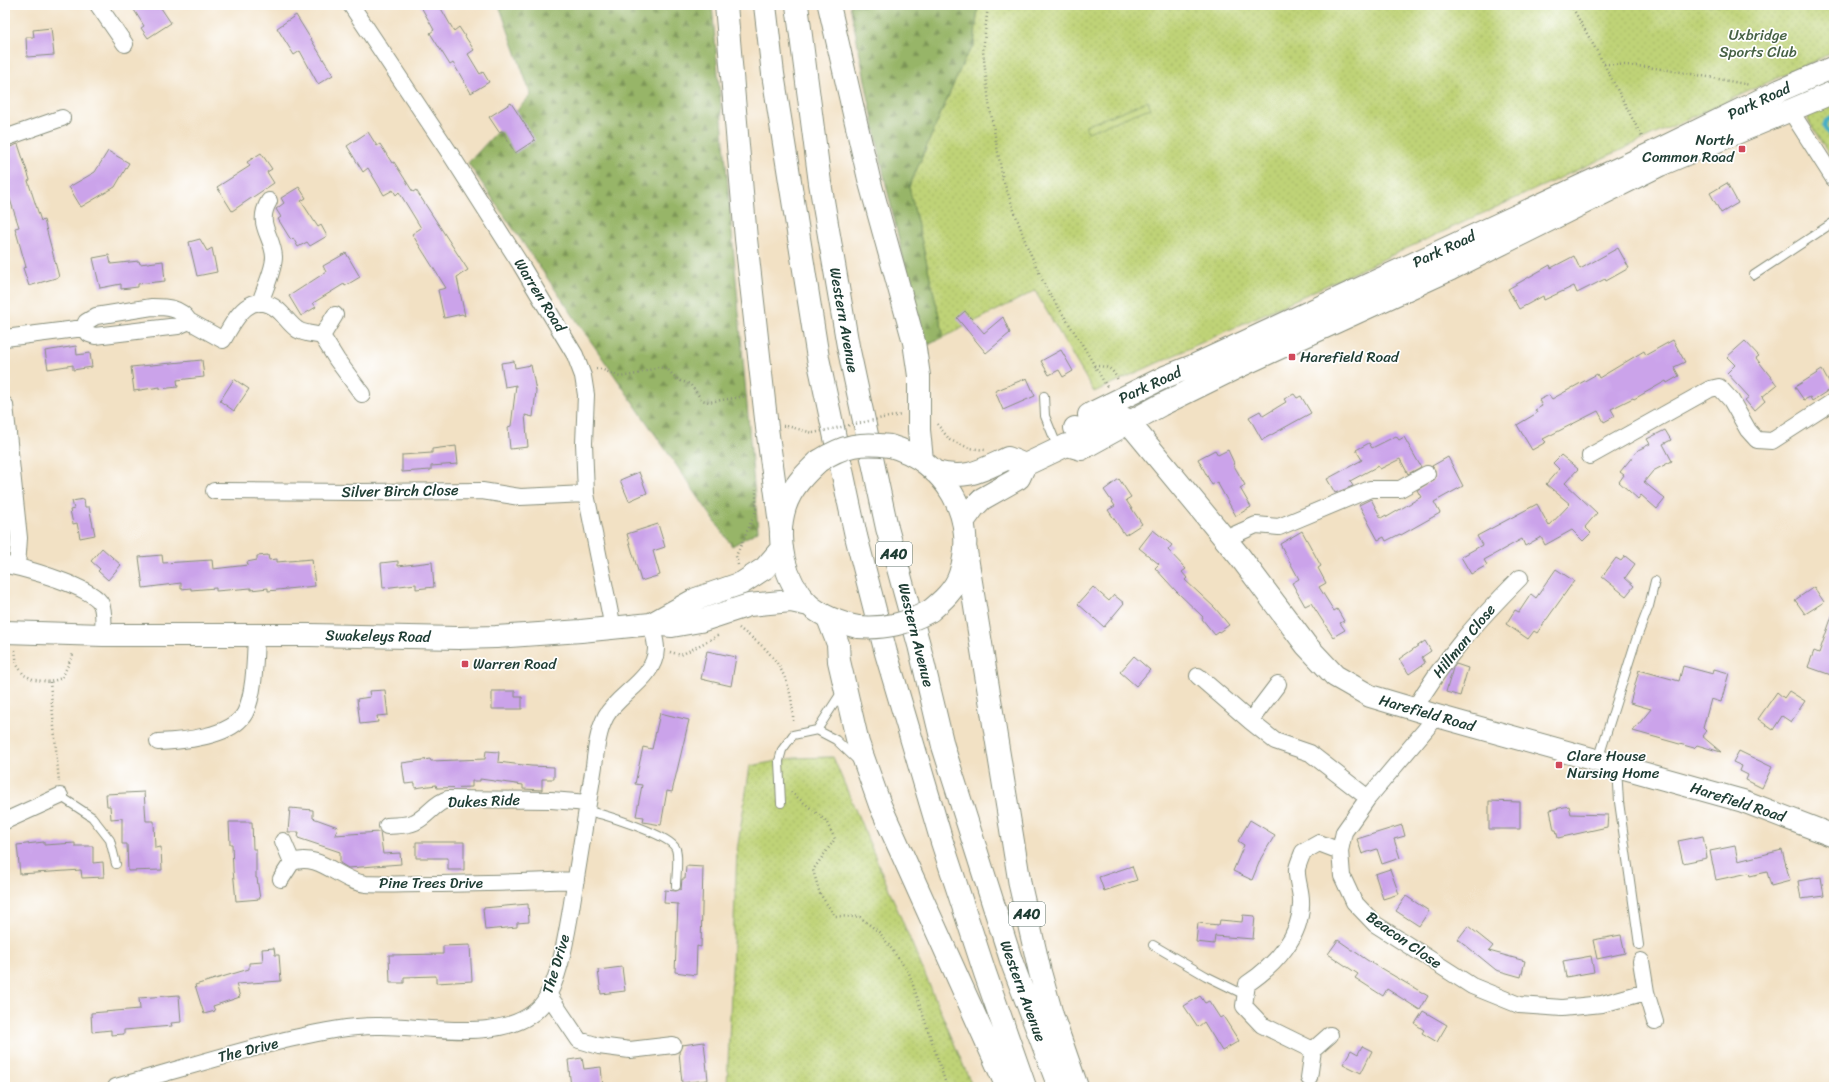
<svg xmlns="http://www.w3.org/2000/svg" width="1839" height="1092" font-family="Sriracha,sans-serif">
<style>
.green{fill:url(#green-dots);stroke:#6f8856}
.forest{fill:url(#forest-firs);stroke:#5b794e}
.pitch{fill:#bfd377;stroke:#6f8856}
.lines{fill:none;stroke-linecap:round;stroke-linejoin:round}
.stream{stroke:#47aec6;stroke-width:4.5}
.building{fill:#cba3ea}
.lane-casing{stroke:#888f7c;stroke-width:10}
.street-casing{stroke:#888f7c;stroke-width:18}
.secondary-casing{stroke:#888f7c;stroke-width:24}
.highway-casing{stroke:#888f7c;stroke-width:24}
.path{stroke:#888f7c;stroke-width:2.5;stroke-dasharray:1 3;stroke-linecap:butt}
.lane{stroke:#fff;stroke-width:8}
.street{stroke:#fff;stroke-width:16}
.secondary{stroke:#fff;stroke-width:22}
.highway{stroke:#fff;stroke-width:22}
.secondary-bridge-casing{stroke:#888f7c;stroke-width:24;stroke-linecap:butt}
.path-bridge{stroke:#888f7c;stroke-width:2.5;stroke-dasharray:1 3;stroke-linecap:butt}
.secondary-bridge{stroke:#fff;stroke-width:22}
.poi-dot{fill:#d1495b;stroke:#fff;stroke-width:1.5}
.labels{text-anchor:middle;stroke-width:3.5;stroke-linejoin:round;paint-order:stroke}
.shield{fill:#fff;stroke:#627771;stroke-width:1}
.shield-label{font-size:14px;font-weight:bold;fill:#1f3d34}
.park-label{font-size:15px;fill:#476245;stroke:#fff}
.street-label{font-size:15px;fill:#1f3d34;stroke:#fff}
.poi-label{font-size:15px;fill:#1f3d34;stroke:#fff;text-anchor:start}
</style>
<defs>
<pattern id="green-dots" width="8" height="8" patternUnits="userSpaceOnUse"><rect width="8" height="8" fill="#bfd377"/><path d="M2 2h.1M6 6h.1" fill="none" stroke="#a4b668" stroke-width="1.8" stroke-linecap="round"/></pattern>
<pattern id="forest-firs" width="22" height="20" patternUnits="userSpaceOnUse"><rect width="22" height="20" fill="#97b568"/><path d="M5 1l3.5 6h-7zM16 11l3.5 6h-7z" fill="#7b9456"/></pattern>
</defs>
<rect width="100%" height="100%" fill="#fff"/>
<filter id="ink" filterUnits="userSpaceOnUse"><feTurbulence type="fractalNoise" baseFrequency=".025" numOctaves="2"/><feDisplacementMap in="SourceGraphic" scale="8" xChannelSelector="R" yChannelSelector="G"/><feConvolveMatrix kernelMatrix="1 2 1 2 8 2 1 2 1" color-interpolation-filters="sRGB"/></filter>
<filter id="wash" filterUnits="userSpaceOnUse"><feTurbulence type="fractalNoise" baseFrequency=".012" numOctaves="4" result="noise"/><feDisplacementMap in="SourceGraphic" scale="16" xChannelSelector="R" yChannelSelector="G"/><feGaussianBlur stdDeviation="0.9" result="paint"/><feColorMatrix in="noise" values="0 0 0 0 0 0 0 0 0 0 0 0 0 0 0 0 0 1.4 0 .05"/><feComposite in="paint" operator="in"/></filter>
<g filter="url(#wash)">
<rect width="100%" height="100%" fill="#f2e1c4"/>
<!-- green -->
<path class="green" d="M978,5H1834V52L1094,392L1035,291L944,337L909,187L965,58L974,46Z
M1834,101V163L1808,120L1810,111Z
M833,757L970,1081L971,1087H727L737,851L750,766L794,758Z"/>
<!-- forest -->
<path class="forest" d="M499,5H712L758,531L732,546L468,163L531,95Z
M850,5H978L974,46L965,58L909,187L944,337L924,347L885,180Z"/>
<!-- pitch -->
<path class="pitch" d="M1148,101L1150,108L1088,132L1085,126Z"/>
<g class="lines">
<!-- stream -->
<path class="stream" d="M1834,117L1826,121L1824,127L1834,141"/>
</g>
<g id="blocks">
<!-- building -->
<path class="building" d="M131,5H159L171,23L148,38L141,28L144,26Z
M420,5H439L454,31L459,27L474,50L468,54L480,74L483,72L489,82L471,93L453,63L450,65L430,33L434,30Z
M296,15L333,75L318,84L300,51L294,55L277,28Z
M51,28L54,55L27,57L26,37H34L33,30Z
M511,103L535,140L515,153L502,131L499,132L489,117Z
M368,132L377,146L380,144L392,163L394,162L413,192L416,190L468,270L457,277L465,316L462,314L444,318L438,290L446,288L412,234L421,228L399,192L396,195L393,190L384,195L368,168L363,172L347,146Z
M18,144L30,180L28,181L41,221L44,220L59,277L29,286L23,268L26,267L15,228L19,227L5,184V149Z
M108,151L129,163L115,187L81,207L69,187L95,172Z
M261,153L272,169L267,172L274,183L232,211L217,187L250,166L247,162Z
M1727,183L1738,203L1721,213L1710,193Z
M299,187L306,198L301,201L318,227L321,225L327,236L310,246L307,242L298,247L293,238L291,240L278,219L281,217L276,209L284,203L281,198Z
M200,239L207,251L212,248L217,272L197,276L189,242Z
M1618,248L1629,268L1606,281L1605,279L1577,293L1574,286L1544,300L1543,296L1519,309L1508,289L1550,265L1551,268L1574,256L1580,269Z
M346,253L360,277L345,286L344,284L313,303L316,307L301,316L289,296L326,272L323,266Z
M109,255L111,264L139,261L140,264L163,261L165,281L138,284V287L121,289V284L100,288L93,258Z
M965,311L984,333L1003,317L1010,333L986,353L957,318Z
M1673,340L1685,362L1674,367L1679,376L1667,383L1666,381L1634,399L1633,398L1611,409L1615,416L1604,422L1598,411L1543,439L1546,442L1532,450L1517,425L1537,413L1535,410L1542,406L1539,400L1549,395L1552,399L1597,374L1599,378L1644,351L1646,355Z
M1745,341L1759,356L1756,358L1777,385L1762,397L1765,401L1754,411L1745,400L1749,397L1727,373L1735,365L1727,357Z
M76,346L77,355L90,353L92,367L73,370V365L48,369L45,351Z
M1061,350L1073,371L1063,377L1059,370L1049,375L1041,361Z
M202,360L204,377L177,380L178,387L160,389V387L134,391L131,367Z
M514,361L515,368L531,365L536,391L533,417L525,415L528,447L510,449L508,427L511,426L516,385L505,387L501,363Z
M1822,370L1832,388L1812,401L1810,397L1804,400L1795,387Z
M1027,378L1035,396L1003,410L995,391Z
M234,379L249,389L234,411L220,401Z
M1294,394L1297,398L1301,396L1311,413L1262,440L1249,417L1260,411L1263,416L1286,402L1284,399Z
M1665,430L1671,440L1663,444L1672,461L1653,471L1644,482L1665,499L1657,509L1641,495L1638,499L1619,482L1624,475L1620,472L1638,450L1650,444L1647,439Z
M1396,436L1399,440L1404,437L1421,467L1408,474L1400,459L1380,469L1378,466L1350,481L1353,486L1335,493L1327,479L1362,460L1356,450L1369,443L1372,448Z
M456,446L458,464L431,466V470L402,472V455L432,453V449Z
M1215,450L1218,455L1228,450L1234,463L1233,464L1245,485L1240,488L1251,507L1236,516L1217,482L1212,485L1198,459Z
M1561,455L1578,469L1565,483L1597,513L1585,527L1591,533L1583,541L1572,530L1545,545L1541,537L1525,546L1522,539L1484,560L1487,565L1471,574L1461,557L1482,545L1477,536L1537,504L1549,526L1570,504L1546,484L1559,469L1553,463Z
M1448,457L1463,486L1434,502L1440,513L1401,535L1400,534L1386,541L1384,537L1378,540L1359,505L1371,499L1381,518L1386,515L1387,517L1421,497L1417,490L1435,479V470L1432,466Z
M639,472L647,493L629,501L620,480Z
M1119,479L1131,497L1126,500L1142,524L1125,535L1108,510L1115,506L1104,490Z
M84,499L85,507H89L95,535L80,538L77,523L73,524L70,510L74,509L72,501Z
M658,524L665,547L653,551L660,575L641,581L627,534Z
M1153,530L1172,545L1168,550L1186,569L1182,572L1187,578L1185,580L1215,608L1229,625L1215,635L1202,619L1203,617L1176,591L1155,568L1159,564L1139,548Z
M1302,531L1321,566L1318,568L1326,583L1319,587L1334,611L1337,609L1344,621L1340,623L1345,630L1333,637L1311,603L1305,606L1292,583L1299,579L1280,544Z
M102,548L121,565L108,580L98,571L100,569L91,561Z
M162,555L163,563L212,560L213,569L248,565L247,562L257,560V556L268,555L269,560L277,559V562L312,559L315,586L268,591V588L251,590V588L216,591V588L191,590V588L181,589V583L143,588L139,557Z
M1625,556L1635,564L1625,578L1634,586L1626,596L1602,577L1616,558L1621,561Z
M398,561V566L432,562L434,587L416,589V584L383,588L381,563Z
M1556,569L1574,581L1537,633L1534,631L1528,639L1506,624L1515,610L1519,612L1531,594L1536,598Z
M1093,587L1109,601L1114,595L1124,603L1104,627L1078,604Z
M1814,587L1824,602L1805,614L1795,600Z
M1832,616H1834V676L1808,667L1814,651L1819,653Z
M1425,641L1431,651L1422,657L1425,663L1409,674L1399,659Z
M707,651L736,657L731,686L701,679Z
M1134,656L1150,670L1136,686L1120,672Z
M1456,664L1468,668L1460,696L1446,692L1453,668Z
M1683,666L1713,674L1714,669L1729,673L1721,702L1711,699L1703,728L1706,731L1702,736L1721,752L1697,745L1694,748L1633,731L1651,709L1630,703L1639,670L1679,681Z
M385,690L388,715L377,716L378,722L360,724L357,699L370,697L369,691Z
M492,691H515V697H522V709H492Z
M1789,691L1805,701L1791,722L1782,716L1773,730L1758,719L1777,692L1784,698Z
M660,713L689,720L672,792L667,791L661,825L643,822L644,817L636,816L642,785L635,784L643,747L652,749Z
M486,751L499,752L498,762L531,766L554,767V779H542V790L523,789V785L480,779V781H472V787L437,788L436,785L415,788V783L405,784L402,763L430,759L431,761L485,759Z
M1739,751L1772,767L1762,788L1746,780L1748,775L1740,771L1742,766L1733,762Z
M144,792L146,821H154L155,848L161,847L162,870L128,871L127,844H122V818L111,819L110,806H107L106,794Z
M1489,801L1520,802V829H1489Z
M1569,806L1571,814L1608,815L1607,827L1558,838L1556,830H1554L1550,810Z
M290,808L313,810V818L338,827L335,835L380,832L383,854L400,853L401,864L348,868L340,863V852L298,838L299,832H288Z
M1250,820L1275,835L1261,858L1252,880L1233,871L1244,845L1238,841Z
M229,822H252L253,849H256V878H257L260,899L236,901L233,870L232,844H230Z
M1402,825L1405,836L1394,839L1400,858L1382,864L1377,849L1362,854L1357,839Z
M1703,836L1707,858L1683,863L1678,841Z
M44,842V845L75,843V846H93V863L103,862L104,877L82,878L81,870L20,874L17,845Z
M416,842H464V870H448V858H416Z
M1735,846L1738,861L1782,850L1790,881L1771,886L1767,872L1750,876L1749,873L1716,880L1710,851Z
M686,866L703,867L701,947L697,946L696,975L675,972L678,904L664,903L665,890L676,891L681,889L682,879H685Z
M1132,866L1137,880L1104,891L1099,877Z
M1390,869L1399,894L1383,899L1375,874Z
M1821,877L1824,896L1801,899L1798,881Z
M1406,896L1429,911L1419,926L1396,911Z
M528,904L529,922L517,923V927L485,930L483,908Z
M1243,915L1255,916L1253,939L1215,936L1214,944L1196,942L1198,923L1219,925L1220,920L1242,922Z
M1468,926L1493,946L1489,951L1525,961L1521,977L1496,970L1458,939Z
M1621,935L1625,953L1597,959L1593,940Z
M1338,940L1367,960L1428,996L1420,1010L1387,989L1383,996L1355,978L1358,974L1328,954Z
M470,945L472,981L436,983V976L404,977V983H390L389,955L443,954V946Z
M274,948L275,955H279L281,981L236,984L240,997L213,1006L215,1011L204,1014L195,985L249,969V963L263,962L262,949Z
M1591,956L1594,972L1566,977L1563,961Z
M622,967L625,991L601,994L598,970Z
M179,995L181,1022L171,1023L172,1026L124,1030V1034L111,1035V1030L92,1032L91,1013L140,1009L139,998Z
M1200,996L1205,1003L1209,1001L1220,1018L1223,1016L1239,1041L1222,1051L1204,1022L1198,1027L1184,1006Z
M1423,1011L1447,1025L1437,1042L1422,1033L1424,1030L1415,1024Z
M704,1042L708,1080L682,1083L679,1052L682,1045Z
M1362,1046L1372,1051L1361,1073L1343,1064L1351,1050L1358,1054Z
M582,1058L584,1069L601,1067L603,1087H571L568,1060Z"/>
</g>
</g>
<g filter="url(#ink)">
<use href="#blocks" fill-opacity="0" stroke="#888f7c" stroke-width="1"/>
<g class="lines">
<defs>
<path id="lane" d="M1754,275L1834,222
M1044,396L1045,416L1058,448
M817,730L843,690
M1598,760L1636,640L1649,606L1655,581
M1617,767L1619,802L1639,945
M60,796L92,817L110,840L116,864
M781,803L779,761L782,750L793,735L817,730L836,740L857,760
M587,811C603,814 671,835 676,849C679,858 676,877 676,886
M1153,945L1206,976L1245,995"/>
<path id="street" d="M98,5L125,44
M351,5L451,155L521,265L575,355L583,376L586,395L584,443L586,494L613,628
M1790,110L1834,179
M5,138L62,118
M260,303C264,290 274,270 274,257C273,235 255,225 269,201
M152,307C166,307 180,307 189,321L178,326L95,336L89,334L84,328L86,322L96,316Z
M335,315L322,336L337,360L362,394
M189,321L223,340C235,319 250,288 278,310C285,316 290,325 298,330C305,334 314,334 322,336
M5,338L84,328
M5,405L19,538L17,567
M1590,456L1710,389L1719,387L1731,400L1748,430L1757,440L1772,441L1834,401
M214,491L359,492L482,491L520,497L586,494
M1225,539L1256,525L1279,527L1370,489H1400L1427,474
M5,565C23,567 95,588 101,604C105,613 103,626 103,635
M1198,676L1250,721L1275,741L1310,753L1368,798
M1414,710C1443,659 1479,619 1520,578
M1437,716L1368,798L1344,832L1340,851L1342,876L1354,902L1375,924L1472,986L1519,1005L1562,1008L1602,1004L1646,992
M1250,721L1278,684
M158,742C182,741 232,737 245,713C255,693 255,657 256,635
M5,821L60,796
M387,826C396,825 407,826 415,822C428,816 434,803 448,799L551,800L588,803
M283,841L292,862
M281,879L292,862C320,852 339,881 366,884C385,885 404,884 423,884C474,884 525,882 576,880
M1641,961L1646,992L1655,1022
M548,994L579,1040L599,1046L630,1050L673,1045
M1313,1050L1262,1025L1244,1006L1247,984C1274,966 1303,936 1301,900C1301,890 1296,879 1297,869C1298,864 1301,857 1303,852L1319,843L1340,851
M1309,1078L1313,1050L1330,1035
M116,1087C173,1071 228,1054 285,1040C316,1033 349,1025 382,1026C428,1026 513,1045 544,1002C560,979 566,937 571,909C579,861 586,813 594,766C596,749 598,731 606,716C619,693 655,679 656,649C656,641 653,632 651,624"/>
<path id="secondary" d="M1089,415L1094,412L1165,377L1193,366L1650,154L1781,90L1834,67
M1075,428L1083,431L1119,416L1126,419L1240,557L1306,645L1335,676L1370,696L1437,716L1743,801L1834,836
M890,446C945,461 979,518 960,574C955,590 942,601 930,611
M819,461C805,474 791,488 785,507C775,539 784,582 809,605C823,617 840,623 858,627
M935,472C967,480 980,471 1008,458L1025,465
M963,522L974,507L982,499L1019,478L1025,465L1067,445L1081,449L1161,405L1242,365L1451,269L1660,165L1834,92
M651,624L696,599L742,583L765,568L782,548
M5,632L103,635H310L458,638L496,637L581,631L651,624L672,626L700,621L749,605L791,601L809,605"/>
<path id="highway" d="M726,5L746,239L767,428L781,531
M765,5L773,74L818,358L856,536L886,653L942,842L985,973L1025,1087
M797,5L820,183L848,346L887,528L919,645L943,746L1012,963L1059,1087
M829,5L869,179L914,342L919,376V430L922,460
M966,551L1020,885L1040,972L1052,1015L1077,1087
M828,618L838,644L839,661L858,743L880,805L1007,1087"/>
</defs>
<!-- lane casing -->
<use href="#lane" class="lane-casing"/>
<!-- street casing -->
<use href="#street" class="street-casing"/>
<!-- secondary casing -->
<use href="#secondary" class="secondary-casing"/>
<!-- highway casing -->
<use href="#highway" class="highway-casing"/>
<!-- path -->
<path class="path" d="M988,5L983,51L989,103L1003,180L1027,246L1046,288L1082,344L1107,387
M1571,5L1604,64L1643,139
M1604,64C1654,65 1701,76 1750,85
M1094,366C1108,366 1112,368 1118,380
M596,369H601L620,377L637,374L658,367L667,369L678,380L690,384L702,400L709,402L747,396
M883,418L902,415
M937,424L950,440L969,448L985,450
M783,426H787L813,433
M738,565L736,556L756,511V489
M739,628C749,636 762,644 770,654C787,673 794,700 793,724
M15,650L17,665L24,675L35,680L50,682L62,678L74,652
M670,652L681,655L719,635
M50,682L59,782
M791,792L826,821L835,839L813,870L820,894L835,916L860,917L880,933L909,973L947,1087"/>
<!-- lane -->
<use href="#lane" class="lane"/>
<!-- street -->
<use href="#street" class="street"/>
<!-- secondary -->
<use href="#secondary" class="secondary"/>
<!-- highway -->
<use href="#highway" class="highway"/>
<defs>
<path id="secondary-bridge" d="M819,461C844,445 861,442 890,446
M858,627C885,629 906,624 930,611"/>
</defs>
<!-- secondary-bridge casing -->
<use href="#secondary-bridge" class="secondary-bridge-casing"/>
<!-- path-bridge -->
<path class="path-bridge" d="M813,433L883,418"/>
<!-- secondary-bridge -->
<use href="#secondary-bridge" class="secondary-bridge"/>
</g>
</g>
<!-- markers -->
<g class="poi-dot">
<rect x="1738" y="145" width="8" height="8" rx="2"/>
<rect x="1288" y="353" width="8" height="8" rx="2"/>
<rect x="461" y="660" width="8" height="8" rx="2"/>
<rect x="1555" y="761" width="8" height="8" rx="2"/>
</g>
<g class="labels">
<!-- shield labels -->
<g class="shield">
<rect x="876" y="542" width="36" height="24" rx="3"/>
<rect x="1009" y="902" width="36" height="24" rx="3"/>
</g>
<g class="shield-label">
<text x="894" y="559">A40</text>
<text x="1027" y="919">A40</text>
</g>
<!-- park labels -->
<g class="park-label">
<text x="1758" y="40">Uxbridge<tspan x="1758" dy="17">Sports Club</tspan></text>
</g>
<!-- street labels -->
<g class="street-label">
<text transform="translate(1759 101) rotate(-25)" y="5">Park Road</text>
<text transform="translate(1444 249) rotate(-25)" y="5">Park Road</text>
<text transform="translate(540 295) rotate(58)" y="5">Warren Road</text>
<text transform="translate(844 320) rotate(80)" y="5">Western Avenue</text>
<text transform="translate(1150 385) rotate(-25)" y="5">Park Road</text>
<text transform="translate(400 491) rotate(-1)" y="5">Silver Birch Close</text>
<text transform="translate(916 635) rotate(76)" y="5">Western Avenue</text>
<text transform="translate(378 636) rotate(1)" y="5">Swakeleys Road</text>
<text transform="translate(1464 641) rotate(-51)" y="5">Hillman Close</text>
<text transform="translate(1427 713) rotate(16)" y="5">Harefield Road</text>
<text transform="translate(484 801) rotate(-2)" y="5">Dukes Ride</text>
<text transform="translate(1738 802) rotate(18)" y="5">Harefield Road</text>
<text x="431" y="888">Pine Trees Drive</text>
<text transform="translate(1404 940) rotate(35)" y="5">Beacon Close</text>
<text transform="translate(556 964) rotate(-73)" y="5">The Drive</text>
<text transform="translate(1023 991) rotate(70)" y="5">Western Avenue</text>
<text transform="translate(248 1050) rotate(-14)" y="5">The Drive</text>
</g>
<!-- poi labels -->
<g class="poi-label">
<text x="1734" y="145" text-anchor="end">North<tspan x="1734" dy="17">Common Road</tspan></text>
<text x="1300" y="362">Harefield Road</text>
<text x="473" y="669">Warren Road</text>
<text x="1567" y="761">Clare House<tspan x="1567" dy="17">Nursing Home</tspan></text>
</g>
</g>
<!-- margin -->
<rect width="1839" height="1092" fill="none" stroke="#fff" stroke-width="20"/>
</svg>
